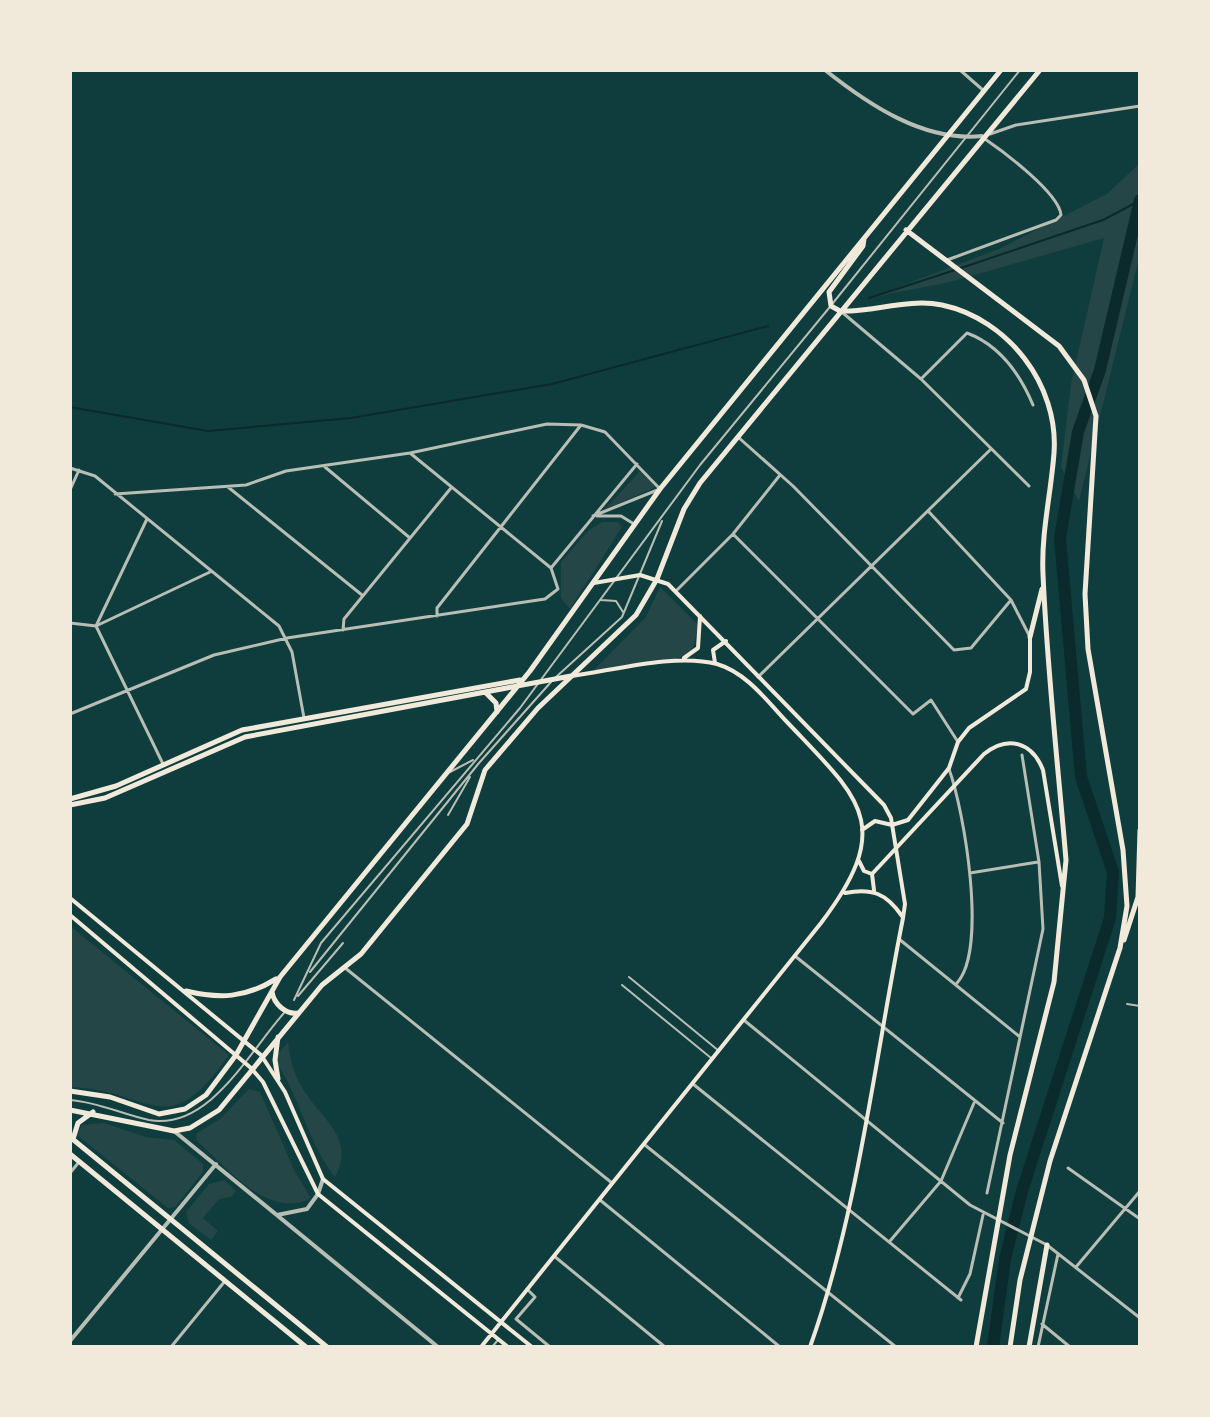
<svg xmlns="http://www.w3.org/2000/svg" width="1210" height="1417" font-family="'Sofia Sans Condensed',sans-serif">
<style>
.green{fill:#244646}
.lines{fill:none;stroke-linecap:round;stroke-linejoin:round}
.stream{stroke:#0a2a2b;stroke-width:2}
.river{stroke:#0a2a2b;stroke-width:12}
.service{stroke:#b8beb3;stroke-width:2}
.minor{stroke:#b8beb3;stroke-width:3}
.tertiary{stroke:#b8beb3;stroke-width:4}
.secondary{stroke:#f1e9da;stroke-width:4}
.primary{stroke:#f1e9da;stroke-width:5}
</style>
<rect width="100%" height="100%" fill="#0f3d3e"/>
<!-- green -->
<path class="green" d="M1140,163V254L1079,501L1061,467L1071,384L1104,238L950,282L869,298L999,249L1107,194Z
M640,471L656,487L604,510Z
M602,522H618L622,527L570,609L561,598V562L588,531Z
M660,587L699,626L691,653L675,659L593,671L646,617Z
M70,926L229,1055C165,1146 152,1089 70,1087Z
M288,1042C290,1061 295,1079 307,1095C326,1123 355,1140 335,1177C307,1142 300,1095 274,1059Z
M249,1089L260,1092L295,1172L311,1198C269,1221 225,1166 196,1140L197,1133L220,1119Z
M104,1123L146,1137L174,1140L203,1164V1172L175,1207L168,1208L77,1135L82,1125Z
M224,1180L236,1191L231,1197L219,1199L203,1218L218,1231L211,1240L189,1223L186,1212L209,1184Z"/>
<g class="lines">
<!-- stream -->
<path class="stream" d="M961,268L1103,220L1139,201
M869,298L955,270
M70,407L208,431L351,418L552,384L768,326"/>
<!-- river -->
<path class="river" d="M993,1347L1005,1259L1022,1191L1110,918L1113,872L1081,777L1060,538L1078,432L1100,370L1140,200"/>
<!-- service -->
<path class="service" d="M833,303L1020,70
M601,600L616,601L623,612
M556,677L622,617L662,521
M450,772L473,760
M448,815L470,777
M310,972L479,763L551,682
M629,977L719,1051
M622,985L711,1058
M298,996L343,943
M294,1000L321,943L520,708L700,465L829,308
M1127,1004L1140,1006
M70,1100C98,1102 121,1114 149,1120C209,1131 249,1052 284,1013
M492,1347L498,1340"/>
<!-- minor -->
<path class="minor" d="M960,70L984,91
M1139,70L1140,71
M990,134L1016,125L1140,106
M947,260L1056,220L1061,215C1059,193 1004,152 985,139
M843,313L921,379L1029,486
M921,379L967,333C999,345 1020,374 1033,405
M738,437L793,486L954,650L971,648L1011,600
M325,467L410,538
M70,468L95,476L279,626L292,652L304,718
M228,487L362,595
M70,490L79,470
M115,494L246,485L286,471L410,453L547,424L581,425L605,432L660,489L593,516
M929,512L1011,600L1029,635
M597,516H621L634,524
M147,519L96,626L163,764
M733,534L913,714L931,700L958,742
M551,568L637,464
M676,591L733,534L780,475
M437,616V608L581,425
M70,623L96,626L210,572
M343,630L344,619L451,488
M758,677L990,450
M70,714L214,655L287,638L545,599L558,589L551,568L410,453
M949,769C964,810 988,949 957,983
M970,873L1038,862
M899,939L1020,1037
M795,956L1003,1123
M344,967L612,1183
M745,1021L970,1205L1047,1245L1140,1318
M693,1084L961,1300
M645,1145L896,1347
M1068,1168L1140,1219
M70,1173L79,1162
M987,1193L1043,929L1039,862L1022,755
M600,1200L780,1347
M890,1241L941,1181L974,1103
M554,1256L665,1347
M1076,1267L1140,1191
M527,1289L535,1297L516,1319L550,1347
M958,1298L970,1274L983,1215
M1042,1324L1070,1347
M171,1347L225,1281
M1038,1347L1058,1254"/>
<!-- tertiary -->
<path class="tertiary" d="M825,70C869,105 924,142 982,136
M174,1131L438,1347
M277,1215L307,1209L318,1194L323,1179
M70,1341L216,1164"/>
<!-- secondary -->
<path class="secondary" d="M594,583L640,575L668,584L884,805L891,818L905,904L903,918C875,1058 858,1213 810,1347
M684,658L698,648L700,616
M715,663L713,650L726,641
M862,830L875,821L892,825L908,820L949,768L958,742L969,728L1026,689L1030,672V637
M859,861L864,871L872,874L984,754C1008,735 1032,742 1043,770L1062,886
M872,874L874,890
M845,893C872,888 886,893 902,916
M70,898L261,1055L285,1092L323,1179L532,1347
M70,915L251,1068L263,1082L318,1194L508,1347
M481,1347L821,923C896,824 860,799 787,722C767,701 747,673 717,664C676,653 615,670 572,676"/>
<!-- primary -->
<path class="primary" d="M906,230L1059,346L1084,380L1096,416L1085,594L1088,649L1123,850L1127,906L1120,948L1050,1161L1020,1280L1010,1347
M864,239L863,246L829,292L831,306L840,311H851C882,309 912,299 942,305C1008,319 1059,385 1054,453C1051,494 1041,533 1043,574C1047,669 1058,765 1066,860L1054,982L1010,1155L976,1347
M1030,637L1042,589
M487,694L496,703L497,712
M70,799L116,786L242,730L520,680
M70,805L105,798L245,737L571,676
M1124,940L1138,897L1140,830
M186,991C220,999 245,998 276,979
M272,992C274,1004 286,1015 298,1013
M278,1037L275,1060L278,1079
M70,1091L110,1097L159,1114L185,1109L206,1095L236,1055L280,977L530,671L660,489L1001,70
M70,1110L174,1131L190,1128L219,1110L322,985L361,954L467,824L485,770L538,708L636,615L657,579L684,509L700,483L1040,70
M70,1137L327,1347
M73,1139L78,1123L93,1112
M70,1154L306,1347
M1029,1347L1047,1245"/>
</g>
<!-- border -->
<rect width="1210" height="1417" fill="none" stroke="#f1e9da" stroke-width="144"/>
</svg>
